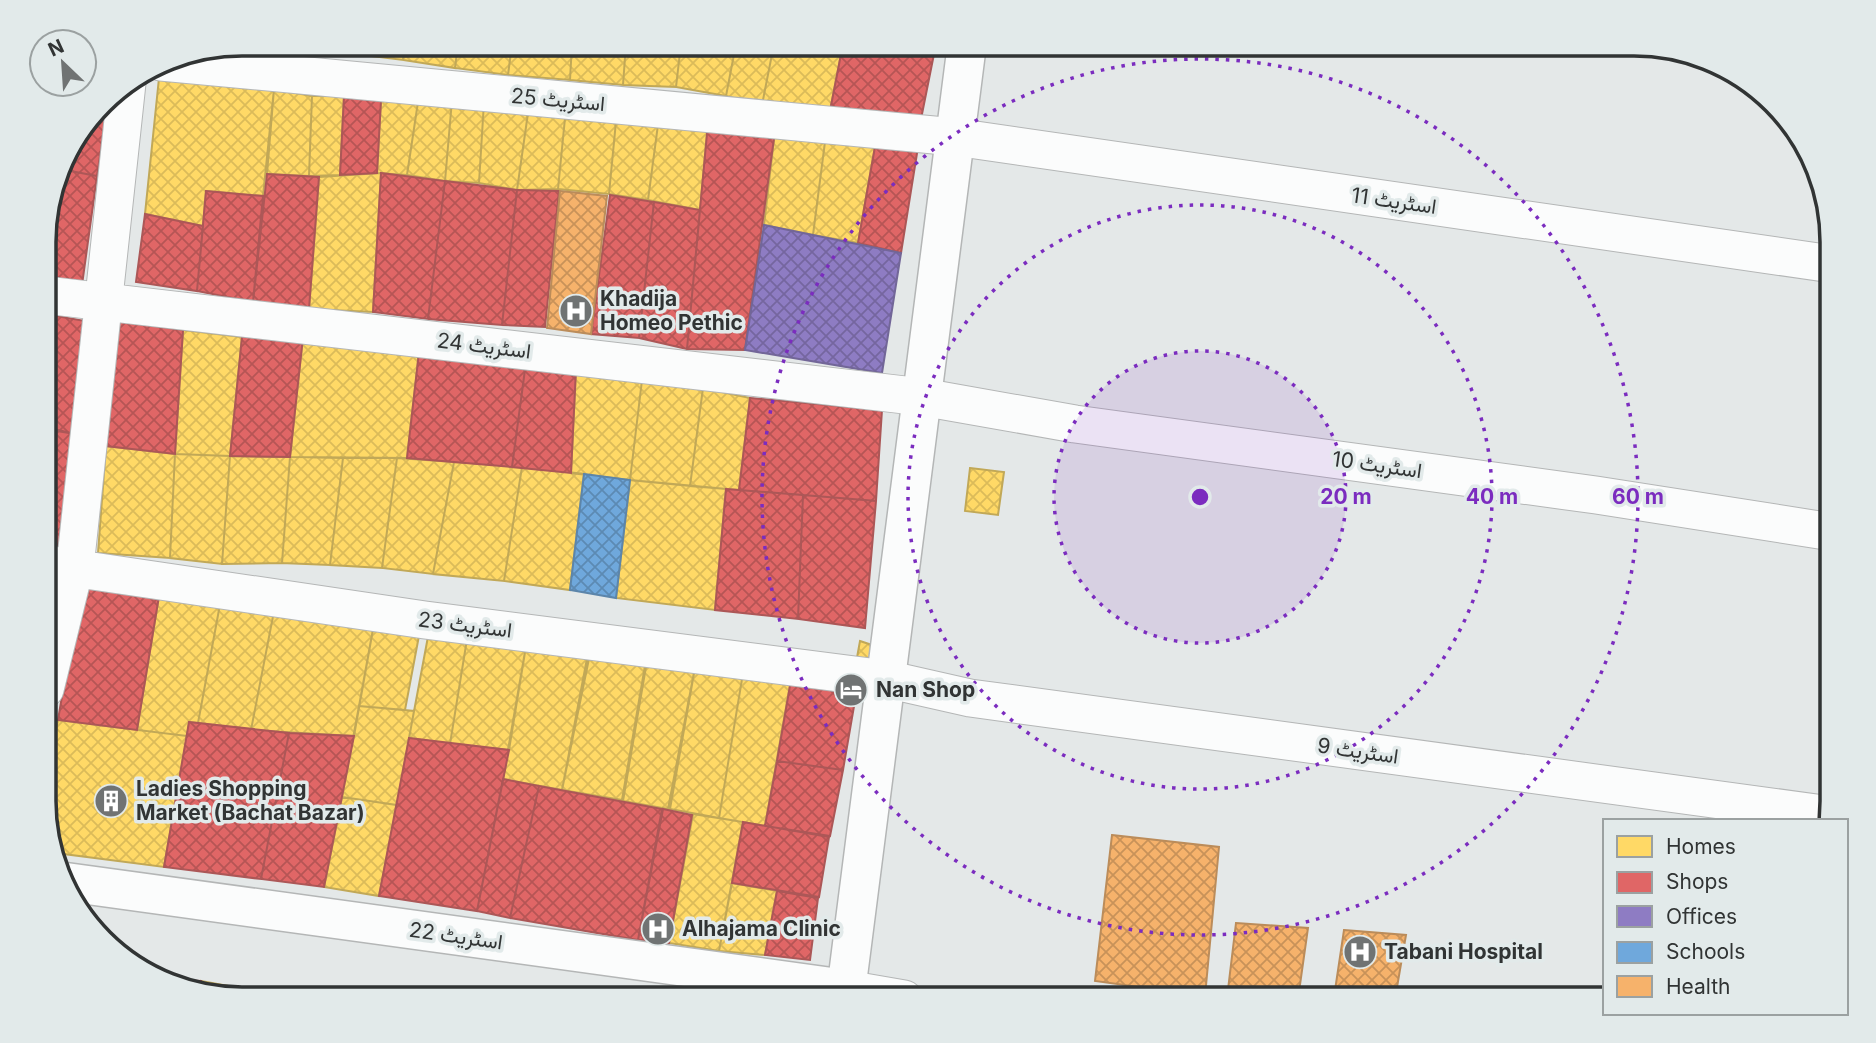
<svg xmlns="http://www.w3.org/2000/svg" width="1876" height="1043" font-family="Inter,Vazirmatn,sans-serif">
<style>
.homes{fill:url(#homes-cross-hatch);stroke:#c1a857;stroke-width:2}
.shops{fill:url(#shops-cross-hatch);stroke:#ac5757;stroke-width:2}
.offices{fill:url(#offices-cross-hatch);stroke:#726698;stroke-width:2}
.schools{fill:url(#schools-cross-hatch);stroke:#5c85aa;stroke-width:2}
.health{fill:url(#health-cross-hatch);stroke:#bb8c5a;stroke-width:2}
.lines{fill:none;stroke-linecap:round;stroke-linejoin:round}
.minor-casing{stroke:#b4b6b6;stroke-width:39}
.tertiary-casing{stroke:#b4b6b6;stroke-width:41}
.minor{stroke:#fbfcfc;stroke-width:37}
.tertiary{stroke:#fbfcfc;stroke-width:38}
.ring{fill:none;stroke:#7b2cbf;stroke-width:3.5;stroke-dasharray:3.5 7}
.labels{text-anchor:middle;stroke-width:7;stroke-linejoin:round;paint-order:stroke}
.street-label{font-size:21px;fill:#313434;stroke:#e2eaea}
.poi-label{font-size:21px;font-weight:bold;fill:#313434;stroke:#e2eaea;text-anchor:start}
.rim{fill:none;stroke:#313434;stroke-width:3.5}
.centre{fill:#7b2cbf;stroke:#e2eaea;stroke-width:3.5}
.ring-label{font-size:21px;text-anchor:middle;font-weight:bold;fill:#7b2cbf;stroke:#e2eaea;stroke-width:7;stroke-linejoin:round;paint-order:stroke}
</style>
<defs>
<pattern id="homes-cross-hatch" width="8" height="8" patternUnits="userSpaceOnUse" patternTransform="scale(1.75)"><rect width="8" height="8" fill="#ffd966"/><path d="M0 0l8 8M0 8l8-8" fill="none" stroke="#dbbb59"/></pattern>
<pattern id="shops-cross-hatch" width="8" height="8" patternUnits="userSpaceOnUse" patternTransform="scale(1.75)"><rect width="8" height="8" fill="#e06666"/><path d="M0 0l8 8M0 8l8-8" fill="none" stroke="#b65555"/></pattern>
<pattern id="offices-cross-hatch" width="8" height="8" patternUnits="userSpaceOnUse" patternTransform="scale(1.75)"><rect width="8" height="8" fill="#8e7cc3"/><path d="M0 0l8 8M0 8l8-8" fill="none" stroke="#75669f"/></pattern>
<pattern id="schools-cross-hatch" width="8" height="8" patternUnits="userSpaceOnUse" patternTransform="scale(1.75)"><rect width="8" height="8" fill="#6fa8dc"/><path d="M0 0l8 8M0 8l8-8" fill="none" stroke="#5c8ab3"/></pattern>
<pattern id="health-cross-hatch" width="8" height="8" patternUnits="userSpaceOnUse" patternTransform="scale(1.75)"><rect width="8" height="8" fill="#f6b26b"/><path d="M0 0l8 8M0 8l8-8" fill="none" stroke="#c89259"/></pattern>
</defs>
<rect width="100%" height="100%" fill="#e4e8e8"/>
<!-- homes -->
<path class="homes" d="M242,44H289L288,48L240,49Z
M289,44H348L346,53L288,48Z
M348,44H405L403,60L346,53Z
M405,44H458L455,68L403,60Z
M458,44H512L508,75L455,68Z
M512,44H572L570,80L508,75Z
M572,44H626L623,85L570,80Z
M626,44H681L676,87L623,85Z
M681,44H736L726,96L676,87Z
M736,44H774L762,105L726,96Z
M774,44H843L829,116L762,105Z
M159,78L274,89L263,196L206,191L203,226L145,214Z
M274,89L312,96L309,176L267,174Z
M312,96H344L340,175L309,176Z
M381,100L418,102L407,175L377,173Z
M452,100L484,102L479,183L445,181Z
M452,100L445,181L407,175L418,102Z
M484,102L529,106L517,190L479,183Z
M529,106L566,108L558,189L517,190Z
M566,108L617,111L609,194L558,189Z
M617,111L659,117L648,200L609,194Z
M659,117L708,123L700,210L648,200Z
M775,131L826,134L813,235L764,225Z
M826,134L876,141L858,243L813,235Z
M381,173L373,312L309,309L319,177Z
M183,330L242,337L230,456L175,454Z
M303,337L419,352L407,458L290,457Z
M576,369L642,380L630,480L571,473Z
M642,380L703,388L690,486L630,480Z
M703,388L750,398L739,490L690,486Z
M106,446L175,454L170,558L98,553Z
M175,454L230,456L222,564L170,558Z
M230,456L290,457L282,563L222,564Z
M290,457L343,458L330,565L282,563Z
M343,458H397L382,568L330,565Z
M397,458L454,462L433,574L382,568Z
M454,462L522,467L504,581L433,574Z
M522,467L584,474L570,590L504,581Z
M970,468L1004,472L998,515L965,511Z
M630,480L726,489L715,610L616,598Z
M160,590L221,599L198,723L189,722L187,736L137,730Z
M221,599L275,606L251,730L198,723Z
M275,606L375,618L354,736L251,730Z
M375,618L421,625L405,710L359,706Z
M430,626L468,633L450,744L409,738Z
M468,633L527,640L509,750L450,744Z
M527,640L589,648L562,790L503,779Z
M860,641L878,647L874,667L856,663Z
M591,649L647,654L622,800L562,790Z
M648,655L696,662L668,809L623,801Z
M696,662L744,667L719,818L670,809Z
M744,667L792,674L765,826L719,818Z
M359,706L414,711L397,805L342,797Z
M58,720L187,736L164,867L56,853L45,826V776Z
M342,797L397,805L379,896L324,887Z
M693,814L743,822L719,951L669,943Z
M732,883L777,891L765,955L719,951Z
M201,981L261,992L259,999H242L200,988Z
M261,992L308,998L259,999Z"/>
<!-- shops -->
<path class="shops" d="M843,44H936L919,129L829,116Z
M109,96L97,176L60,169L64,154Z
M344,96L381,100L377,173L340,175Z
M708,123L775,131L745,350L687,349Z
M876,141L918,147L901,253L858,243Z
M60,169L97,176L82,285L45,281V217Z
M381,173L445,181L428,319L373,312Z
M267,174L319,177L309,309L253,302Z
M445,181L517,190L502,325L428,319Z
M517,190L559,191L545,327L502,325Z
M206,191L263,196L253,302L197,291Z
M610,195L654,202L639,338L591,334Z
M654,202L700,210L687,349L639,338Z
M145,214L203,226L197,291L136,282Z
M45,314L85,321L75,434L45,427Z
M118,321L183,330L175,454L106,446Z
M242,337H303L290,457L230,456Z
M419,352L526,362L512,467L407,458Z
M526,362L576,369L571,473L512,467Z
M750,398L882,410L876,501L739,490Z
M45,429L75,434L63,547L45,546Z
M726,489L803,495L798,619L715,610Z
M803,495L876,501L865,628L798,619Z
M82,578L160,590L137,730L58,720Z
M792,674L858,683L843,770L777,761Z
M189,722L289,733L261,879L164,867Z
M289,733L354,736L324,887L261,879Z
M409,738L509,750L477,911L379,896Z
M777,761L843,770L830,836L765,826Z
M503,779L539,786L510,918L477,911Z
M539,786L662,809L638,940L510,918Z
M663,809L692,815L669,943L638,940Z
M743,822L829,837L819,897L732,883Z
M777,891L818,898L810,960L765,955Z
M170,980L201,981L200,988Z"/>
<!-- offices -->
<path class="offices" d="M764,225L901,253L882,373L745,350Z"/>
<!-- schools -->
<path class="schools" d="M584,474L630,480L616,598L570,590Z"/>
<!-- health -->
<path class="health" d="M560,191L607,196L591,334L547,328Z
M1112,835L1219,847L1205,996L1095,981Z
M1236,923L1308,928L1298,999L1227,998Z
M1344,930L1406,935L1395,999L1334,997Z"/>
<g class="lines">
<defs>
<path id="minor" d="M161,62L955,137L1832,264
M45,295L922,397L1075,424L1596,495L1832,532
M45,564L425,620L886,679L970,698L1831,815
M45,689L75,567L127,83
M846,989L904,999"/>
<path id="tertiary" d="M66,882L846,989
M845,999L967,44"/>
</defs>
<!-- minor casing -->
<use href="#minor" class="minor-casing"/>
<!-- tertiary casing -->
<use href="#tertiary" class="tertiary-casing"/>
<!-- minor -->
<use href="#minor" class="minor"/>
<!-- tertiary -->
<use href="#tertiary" class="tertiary"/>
</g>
<!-- distance rings -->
<circle cx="1200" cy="497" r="146" fill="#7b2cbf" fill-opacity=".12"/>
<g class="ring">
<circle cx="1200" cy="497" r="146"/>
<circle cx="1200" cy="497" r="292"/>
<circle cx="1200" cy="497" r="438"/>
</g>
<!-- icons -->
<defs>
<symbol id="hospital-disc" viewBox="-11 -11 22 22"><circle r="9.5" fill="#707373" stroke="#e2eaea"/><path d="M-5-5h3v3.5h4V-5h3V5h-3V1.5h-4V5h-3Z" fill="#fff"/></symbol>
<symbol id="hotel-disc" viewBox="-11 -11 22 22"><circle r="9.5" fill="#707373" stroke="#e2eaea"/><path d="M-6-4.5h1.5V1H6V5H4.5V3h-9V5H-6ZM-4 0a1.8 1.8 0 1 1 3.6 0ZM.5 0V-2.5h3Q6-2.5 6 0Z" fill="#fff"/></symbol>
<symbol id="building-disc" viewBox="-11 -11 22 22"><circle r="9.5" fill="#707373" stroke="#e2eaea"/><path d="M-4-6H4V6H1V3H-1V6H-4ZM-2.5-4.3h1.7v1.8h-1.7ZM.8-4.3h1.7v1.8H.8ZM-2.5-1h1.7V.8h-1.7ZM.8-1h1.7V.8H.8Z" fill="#fff"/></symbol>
</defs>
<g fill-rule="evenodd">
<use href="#hospital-disc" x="557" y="292" width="38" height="38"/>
<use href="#hotel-disc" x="832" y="671" width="38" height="38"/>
<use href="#building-disc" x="92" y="782" width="38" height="38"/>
<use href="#hospital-disc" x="639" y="910" width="38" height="38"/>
<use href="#hospital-disc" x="1341" y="933" width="38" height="38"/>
</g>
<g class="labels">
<!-- street labels -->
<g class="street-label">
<text transform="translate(558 100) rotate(5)" y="7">اسٹریٹ 25</text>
<text transform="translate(1394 201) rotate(8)" y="7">اسٹریٹ 11</text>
<text transform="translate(484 346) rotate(7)" y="7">اسٹریٹ 24</text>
<text transform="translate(1377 465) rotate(8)" y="7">اسٹریٹ 10</text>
<text transform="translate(465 625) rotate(7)" y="7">اسٹریٹ 23</text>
<text transform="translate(1358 751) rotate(8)" y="7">اسٹریٹ 9</text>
<text transform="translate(456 936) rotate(8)" y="7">اسٹریٹ 22</text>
</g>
<!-- poi labels -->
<g class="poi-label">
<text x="600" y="306">Khadija<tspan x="600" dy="24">Homeo Pethic</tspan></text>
<text x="876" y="697">Nan Shop</text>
<text x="136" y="796">Ladies Shopping<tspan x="136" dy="24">Market (Bachat Bazar)</tspan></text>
<text x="682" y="936">Alhajama Clinic</text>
<text x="1384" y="959">Tabani Hospital</text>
</g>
</g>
<!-- crop -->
<path d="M0 0H1876V1043H0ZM242 56H1634A186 186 0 0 1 1820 242V801A186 186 0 0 1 1634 987H242A186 186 0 0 1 56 801V242A186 186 0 0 1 242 56Z" fill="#e2eaea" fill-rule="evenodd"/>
<path class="rim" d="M242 56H1634A186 186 0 0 1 1820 242V801A186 186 0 0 1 1634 987H242A186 186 0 0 1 56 801V242A186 186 0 0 1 242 56Z"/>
<circle cx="1200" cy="497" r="10" class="centre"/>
<g class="ring-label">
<text x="1346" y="504">20 m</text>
<text x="1492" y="504">40 m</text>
<text x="1638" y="504">60 m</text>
</g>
<!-- legend -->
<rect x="1603" y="819" width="245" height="196" fill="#e2eaea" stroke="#9ba1a1" stroke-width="2"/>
<rect x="1617" y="836" width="35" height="21" fill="#ffd966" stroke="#9ba1a1" stroke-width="2"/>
<text x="1666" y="854" font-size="21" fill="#313434">Homes</text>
<rect x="1617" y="872" width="35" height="21" fill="#e06666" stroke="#9ba1a1" stroke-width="2"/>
<text x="1666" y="889" font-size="21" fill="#313434">Shops</text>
<rect x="1617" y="906" width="35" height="21" fill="#8e7cc3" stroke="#9ba1a1" stroke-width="2"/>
<text x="1666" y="924" font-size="21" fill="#313434">Offices</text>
<rect x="1617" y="942" width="35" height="21" fill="#6fa8dc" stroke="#9ba1a1" stroke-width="2"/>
<text x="1666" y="959" font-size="21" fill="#313434">Schools</text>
<rect x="1617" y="976" width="35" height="21" fill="#f6b26b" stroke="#9ba1a1" stroke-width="2"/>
<text x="1666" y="994" font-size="21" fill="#313434">Health</text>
<!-- north arrow -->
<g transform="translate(63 63) rotate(335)"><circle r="33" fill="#e2eaea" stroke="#9ba1a1" stroke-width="2"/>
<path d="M0-5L12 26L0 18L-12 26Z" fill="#707373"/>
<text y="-10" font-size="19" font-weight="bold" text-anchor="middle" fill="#313434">N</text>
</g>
</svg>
